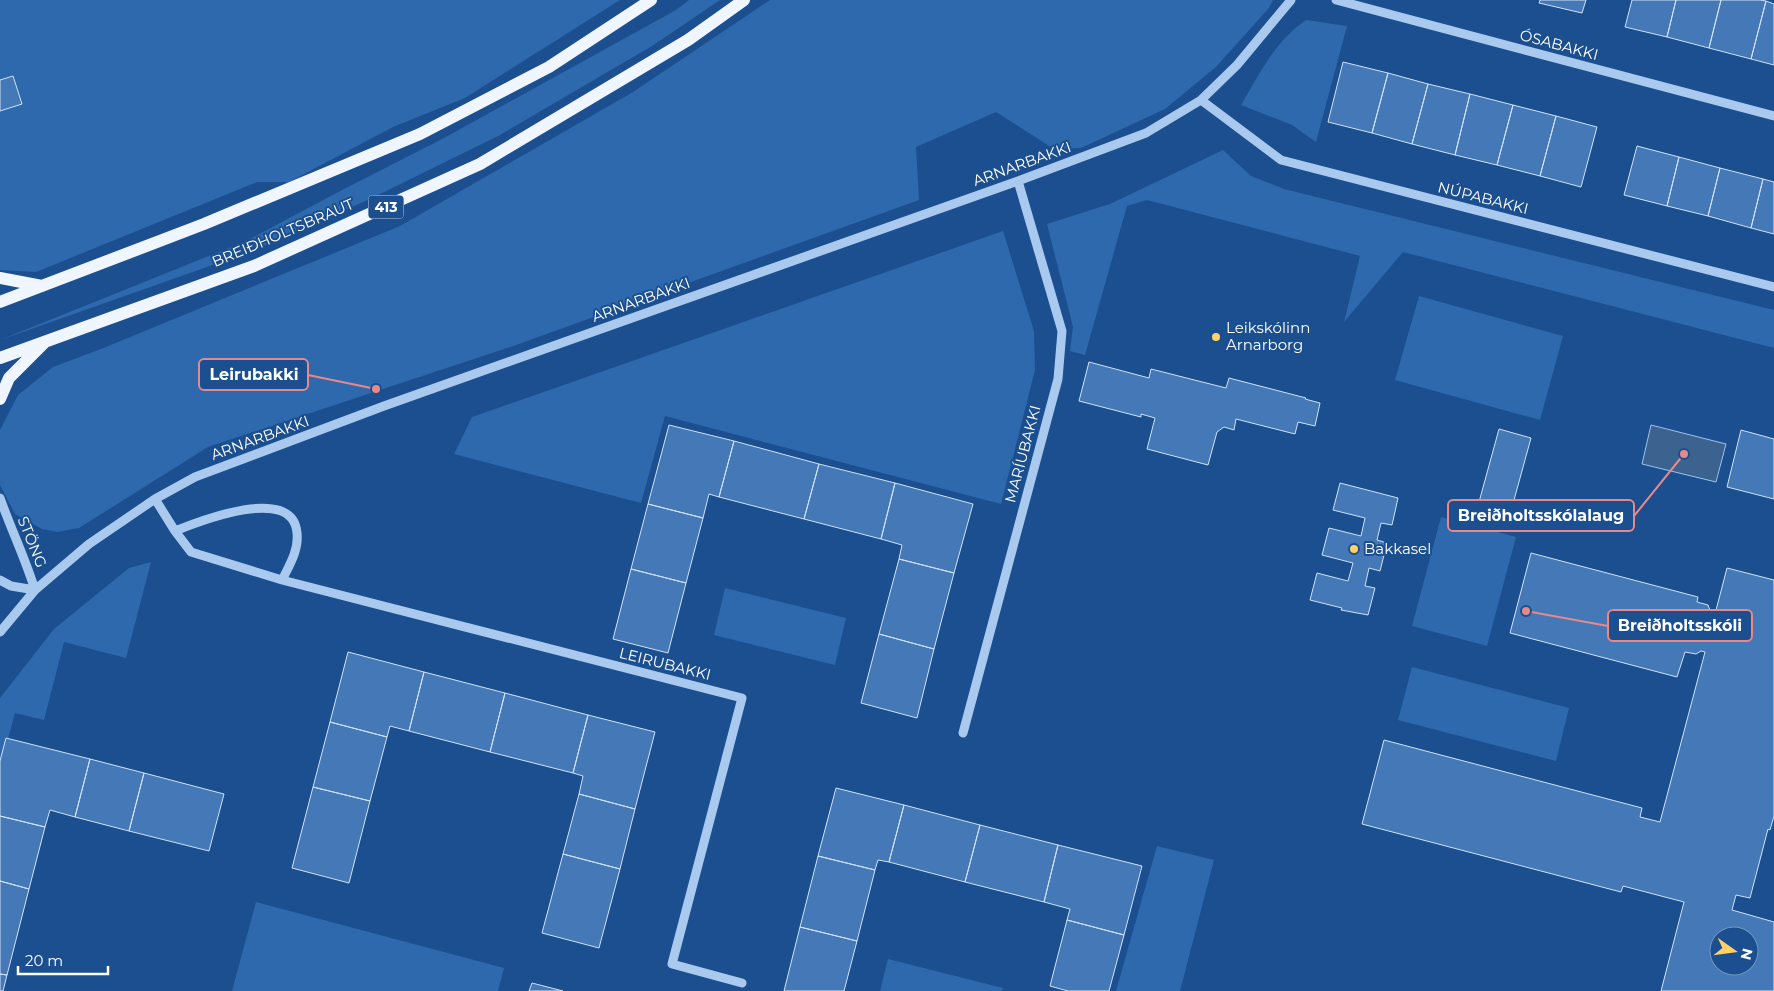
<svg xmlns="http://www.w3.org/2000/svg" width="1774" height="991" font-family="Montserrat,sans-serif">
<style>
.green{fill:#2e69ad}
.water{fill:#3c6290;stroke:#9cc4f0}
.building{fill:#4478b7;stroke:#cfe3fa;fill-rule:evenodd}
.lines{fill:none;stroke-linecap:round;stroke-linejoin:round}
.minor{stroke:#a9c9ee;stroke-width:9}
.major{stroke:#f0f6ff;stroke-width:12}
.poi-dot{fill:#ffd166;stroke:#1b4f8f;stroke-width:2}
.labels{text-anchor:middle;stroke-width:4;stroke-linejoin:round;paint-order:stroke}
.shield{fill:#1b4f8f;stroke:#bbcadd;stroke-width:1}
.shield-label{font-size:14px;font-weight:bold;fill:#fff}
.street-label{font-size:15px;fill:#fff;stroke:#1b4f8f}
.poi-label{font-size:15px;fill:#fff;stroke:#1b4f8f;text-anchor:start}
.leader{fill:none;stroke:#e88989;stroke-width:2}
.callout-dot{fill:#e88989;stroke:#1b4f8f;stroke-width:2}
.callout{fill:#1b4f8f;stroke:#e88989;stroke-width:2}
.callout-label{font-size:16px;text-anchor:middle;font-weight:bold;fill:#fff}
</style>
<rect width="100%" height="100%" fill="#1b4f8f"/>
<!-- green -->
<path class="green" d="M0,0H620L465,98L393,127L289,182H257L36,272L0,270Z
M689,0H720L652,46L500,135L370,199L244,254L0,340L246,241L344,189L444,138L676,10Z
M770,0H1273L1269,8L1216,67L1165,109L1081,148L1054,149L996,112L916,147L919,200L516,345L208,447L79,528L57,532L42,529L15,514L0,485V430L18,395L53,367L101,349L400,226L633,92Z
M1306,20L1347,26L1316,142L1292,125L1241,105C1260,73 1275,41 1306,20Z
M1223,150L1251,176L1284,189L1774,310V348L1403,252L1344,322L1360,256L1147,200L1127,206L1085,355L1070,351L1073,327L1047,224L1110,204Z
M1003,231L1034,331L1035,370L1001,504L665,416L641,503L454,454L472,417Z
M1419,296L1563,336L1540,420L1395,380Z
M1441,517L1516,537L1487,646L1412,626Z
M151,562L126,658L64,642L44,720L15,713L0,769V698L54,629L129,568Z
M725,588L846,618L835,665L714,635Z
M1412,667L1569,708L1556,761L1398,720Z
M1157,846L1214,860L1180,991H1116Z
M256,902L504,968L498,991H232Z
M888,959L1003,988L1002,991H880Z"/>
<!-- water -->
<path class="water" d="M1651,425L1726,444L1716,482L1642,464Z"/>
<!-- building -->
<path class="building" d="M1540,0H1586L1582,13L1539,3Z
M1632,0H1676L1667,37L1625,27Z
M1676,0H1721L1709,48L1667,37Z
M1721,0H1760L1766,1L1751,59L1709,48Z
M1766,1L1774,4V65L1751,59Z
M1343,62L1388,73L1372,133L1328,122Z
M1388,73L1428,84L1412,144L1372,133Z
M13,76L22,104L0,111V80Z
M1428,84L1470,94L1455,155L1412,144Z
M1470,94L1513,105L1497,165L1455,155Z
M1513,105L1556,116L1540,176L1497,165Z
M1556,116L1597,127L1581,187L1540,176Z
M1637,146L1679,157L1667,206L1624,195Z
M1679,157L1720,168L1708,216L1667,206Z
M1720,168L1763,179L1751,228L1708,216Z
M1763,179L1774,182V234L1751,228Z
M1089,362L1149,378L1151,369L1226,388L1229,378L1306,398L1305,399L1320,403L1315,426L1298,422L1295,434L1236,419L1234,430L1224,427L1217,432L1208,465L1147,449L1155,418L1141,414V417L1079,401Z
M669,425L734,441L719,497L709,494L703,518L648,504Z
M1499,429L1531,438L1508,522L1476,513Z
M1741,430L1774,439V499L1727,487Z
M734,441L819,464L804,519L719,497Z
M819,464L895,483L881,539L804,519Z
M895,483L973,504L954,573L899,559L902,545L881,539Z
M1340,483L1398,498L1392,525L1381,523L1377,540L1387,543L1380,571L1369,568L1365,586L1375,588L1368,615L1341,610L1342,608L1310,600L1317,573L1348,581L1353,563L1322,555L1329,528L1361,536L1365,518L1333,510Z
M648,504L703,518L686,583L631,569Z
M1531,553L1698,597L1697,602L1708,605L1711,613L1715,614L1727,568L1774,580V816L1770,830L1768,829L1750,898L1736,895L1732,910L1774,922V991H1661L1684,902L1623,886L1621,892L1362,824L1384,740L1642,808L1640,817L1660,822L1705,652L1701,651L1696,654L1685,652L1677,677L1510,633ZM1719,936H1749V966H1719Z
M899,559L954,573L934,649L879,634Z
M631,569L686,583L668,653L613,639Z
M879,634L934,649L917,718L861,703Z
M348,652L424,672L409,731L390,726L387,737L330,722Z
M424,672L505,693L490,752L409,731Z
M505,693L588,715L573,773L490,752Z
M588,715L655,732L635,809L579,794L583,776L573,773Z
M330,722L387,737L370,801L313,787Z
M6,738L90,759L75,817L50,810L45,827L0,816V761Z
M90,759L144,773L129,831L75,817Z
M144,773L224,794L209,851L129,831Z
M313,787L370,801L349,883L292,868Z
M836,788L904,805L889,862L878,860L875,870L818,856Z
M579,794L635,809L620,869L563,854Z
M904,805L980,825L965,882L889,862Z
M0,816L45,827L29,889L0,881Z
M980,825L1058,845L1044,902L965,882Z
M1058,845L1142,866L1124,935L1067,920L1070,909L1044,902Z
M563,854L620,869L599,948L542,933Z
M818,856L875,870L857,941L800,927Z
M0,881L29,889L7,975L0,974Z
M1067,920L1124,935L1109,991H1068L1050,986Z
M800,927L857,941L844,991H784Z
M0,974L7,975L3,991H0Z
M532,983L563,991H529Z"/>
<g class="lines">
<!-- minor -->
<path class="minor" d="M1336,0L1774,116
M1201,100L1281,160L1774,287
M0,498C11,529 25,558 35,590
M155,499L175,531L191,552L282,580L742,698L672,964L742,983
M175,531C200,521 293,484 297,533C299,550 289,566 282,580
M0,580L11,586L35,590
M0,632L35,590L89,544L155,499L195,477L384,406L1018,181L1146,133L1201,100L1237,65L1291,0
M963,733L1058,379L1062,331L1018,181"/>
<!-- major -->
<path class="major" d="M0,278L42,286
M0,302L204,224L420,134L549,67L651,0
M0,358L254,266L480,164L688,40L744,0
M0,399L9,378L44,343"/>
</g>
<!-- markers -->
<g class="poi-dot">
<circle cx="1216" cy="337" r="5"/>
<circle cx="1354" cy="549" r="5"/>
</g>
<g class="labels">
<!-- shield labels -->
<rect class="shield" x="368.5" y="195.5" width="35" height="23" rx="4"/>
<g class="shield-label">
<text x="386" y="212">413</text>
</g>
<!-- street labels -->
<g class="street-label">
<text transform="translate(1559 45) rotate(15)" y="5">ÓSABAKKI</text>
<text transform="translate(1022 164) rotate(-20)" y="5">ARNARBAKKI</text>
<text transform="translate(1483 198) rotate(14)" y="5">NÚPABAKKI</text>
<text transform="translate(283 233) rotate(-23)" y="5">BREIÐHOLTSBRAUT</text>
<text transform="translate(641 300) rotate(-20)" y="5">ARNARBAKKI</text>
<text transform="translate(260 438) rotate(-20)" y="5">ARNARBAKKI</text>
<text transform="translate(1023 454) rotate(-75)" y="5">MARÍUBAKKI</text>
<text transform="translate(32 542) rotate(68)" y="5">STÖNG</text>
<text transform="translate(665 664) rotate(14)" y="5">LEIRUBAKKI</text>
</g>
<!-- poi labels -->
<g class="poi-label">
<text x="1226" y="333">Leikskólinn<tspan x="1226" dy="17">Arnarborg</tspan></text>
<text x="1364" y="554">Bakkasel</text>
</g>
</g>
<!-- callouts -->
<path class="leader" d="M376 389L308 375M1684 454L1634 516M1526 611L1608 626"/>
<g class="callout-dot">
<circle cx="376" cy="389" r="5"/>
<circle cx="1684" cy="454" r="5"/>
<circle cx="1526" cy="611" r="5"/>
</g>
<g class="callout">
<rect x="199" y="359" width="109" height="31" rx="5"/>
<rect x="1448" y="500" width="186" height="31" rx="5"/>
<rect x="1608" y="610" width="144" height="31" rx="5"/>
</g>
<g class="callout-label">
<text x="254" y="380">Leirubakki</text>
<text x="1541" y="521">Breiðholtsskólalaug</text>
<text x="1680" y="631">Breiðholtsskóli</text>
</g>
<!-- north arrow -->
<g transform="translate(1734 951) rotate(104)"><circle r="24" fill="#1b4f8f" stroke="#7695bc"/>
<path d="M0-4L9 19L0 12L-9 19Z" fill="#ffd166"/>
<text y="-8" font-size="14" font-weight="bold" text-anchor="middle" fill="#ffffff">N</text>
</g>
<!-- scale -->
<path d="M18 966v8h90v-8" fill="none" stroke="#ffffff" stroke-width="2.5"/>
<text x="25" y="966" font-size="15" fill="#ffffff" stroke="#1b4f8f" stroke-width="4" paint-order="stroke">20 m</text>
</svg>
